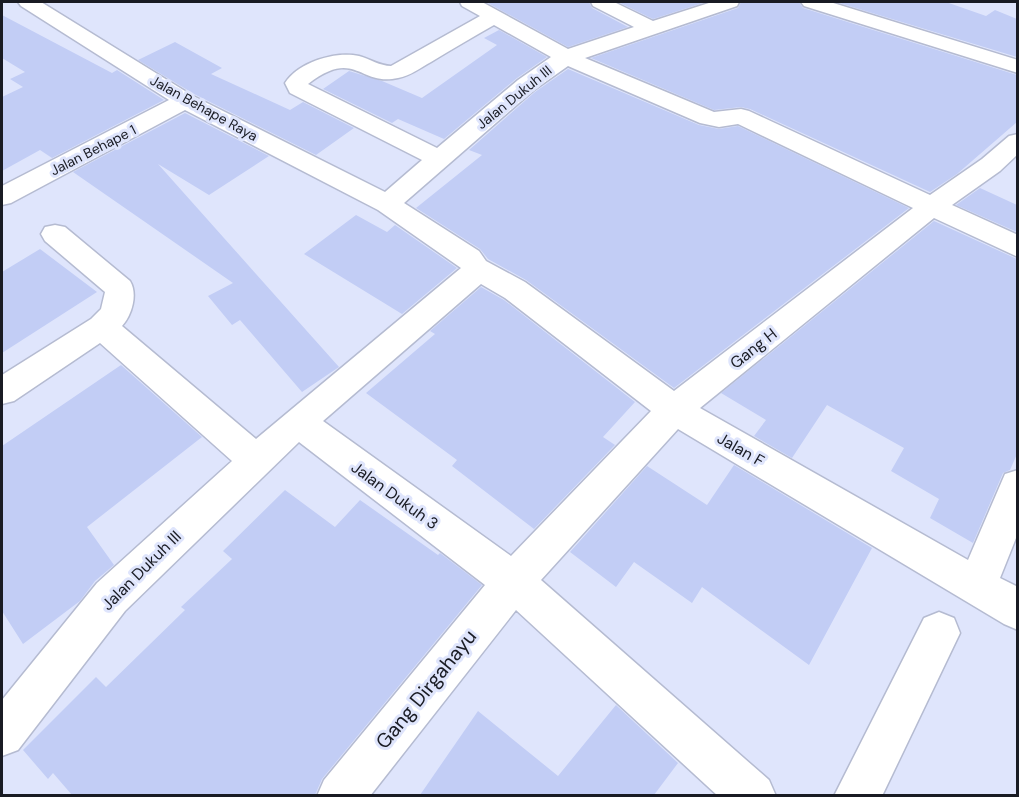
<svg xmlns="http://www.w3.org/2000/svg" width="1019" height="797" font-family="'DM Sans',sans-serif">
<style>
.building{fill:#c2cdf5}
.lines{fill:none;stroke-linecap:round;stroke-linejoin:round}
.minor-casing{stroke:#b5bbd1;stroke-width:3}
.minor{fill:#fff;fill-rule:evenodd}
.labels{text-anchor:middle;stroke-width:6;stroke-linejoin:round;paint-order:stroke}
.far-street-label{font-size:14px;fill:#191b23;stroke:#dfe5fc}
.street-label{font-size:16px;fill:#191b23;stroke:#dfe5fc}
.near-street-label{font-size:20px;fill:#191b23;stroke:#dfe5fc}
</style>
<rect width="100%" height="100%" fill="#dfe5fc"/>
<!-- building -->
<path class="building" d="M486,2H589L592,8L628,27L568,47Z
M618,2H706L653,19Z
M741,2H799L803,8L1017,75V122L957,174L930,192L750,109L741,107L714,110L591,58L738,8Z
M836,2H946L986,16L995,10L1017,19V57Z
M2,15L112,73L117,70L164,100L52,158L40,150L2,171V97L23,87L10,79L25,72L2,58Z
M499,30L547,57L517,78L444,139L398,119L392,123L323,89L349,71L382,81L422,98L497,45L484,38Z
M175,42L222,68L211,74L290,110L303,102L354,128L316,155L194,94L138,60Z
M568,69L699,125L719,129L738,126L909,208L674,388L526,280L488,259L480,249L416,208L482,155L469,150L535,92Z
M185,113L269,156L209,195L158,164L339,367L302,392L240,320L232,325L208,296L233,283L73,172Z
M980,188L1017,205V232L956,205Z
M356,215L387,232L395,225L457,268L402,314L304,254Z
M934,221L1017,259V454L1010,470L1003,473L973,543L930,518L939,499L891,471L904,448L827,405L792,458L754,436L766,420L721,393Z
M40,249L97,292L2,353V272Z
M481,287L504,300L635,402L603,437L615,445L534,529L452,466L457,460L366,393L435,334L430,331Z
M121,365L202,437L87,527L114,565L95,581L80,601L23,644L2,611V446Z
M734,465L872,548L809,665L702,587L692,603L634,562L616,587L570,552L647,466L707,505Z
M285,490L335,527L360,500L438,555L440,553L482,585L322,779L315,795H72L53,773L48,779L23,750L96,677L106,687L185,610L181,607L232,559L223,551Z
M616,705L678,763L654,795H420L478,711L558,776Z"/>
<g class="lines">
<defs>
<path id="minor" d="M18,2H41L193,96L385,192L422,160L290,93L285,83C299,62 335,51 359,56C370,59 380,66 391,66L480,16L462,6L460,2H482L568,49L634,27L593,6L591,2H614L653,21L712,2H739L737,6L585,58L714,112L741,109L749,111L930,195L982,159L1009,136L1018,134V154L1000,171L952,205L1018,235V257L934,218L700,408L968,560L1005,474L1018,470V533L1000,578L1018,587V630L1004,624L678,429L541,580L769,780L776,796H718L516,610L370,796H317L324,780L485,585L299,442L125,611L18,750L2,756V700L97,583L232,461L100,343L14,401L2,404V375L91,319L101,309L105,292L45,241L41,234L45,227L55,225L65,227L130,281C138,294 132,315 122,326L256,439L461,268L378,210L185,110L11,203L2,205V186L169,100L21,6ZM494,25L551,57L518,80L437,148L308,84C356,47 359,87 398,78C410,76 420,68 431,62C452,49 473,37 494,25ZM568,66L700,123L719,127L738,124L913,208L674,391L525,282L486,261L479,251L404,203L534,90ZM481,284L505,298L651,411L511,556L323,421Z
M801,2H830L1018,60V73L804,6Z
M939,612L954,618L960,633L882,796H834L924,618Z"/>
</defs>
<!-- minor casing -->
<use href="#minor" class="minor-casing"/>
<!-- minor -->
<use href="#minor" class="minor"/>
</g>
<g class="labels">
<!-- far-street labels -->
<g class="far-street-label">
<text transform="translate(514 97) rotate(-39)" y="5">Jalan Dukuh III</text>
<text transform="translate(204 108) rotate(29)" y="5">Jalan Behape Raya</text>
<text transform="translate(93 150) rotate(-27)" y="5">Jalan Behape 1</text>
</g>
<!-- street labels -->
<g class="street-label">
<text transform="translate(753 348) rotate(-38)" y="6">Gang H</text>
<text transform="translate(741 449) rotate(30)" y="6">Jalan F</text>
<text transform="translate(395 495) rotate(36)" y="6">Jalan Dukuh 3</text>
<text transform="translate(141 570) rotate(-45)" y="6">Jalan Dukuh III</text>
</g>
<!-- near-street labels -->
<g class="near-street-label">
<text transform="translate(426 689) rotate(-51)" y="7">Gang Dirgahayu</text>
</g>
</g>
<!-- border -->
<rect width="1019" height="797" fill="none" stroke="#191b23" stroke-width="6"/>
</svg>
